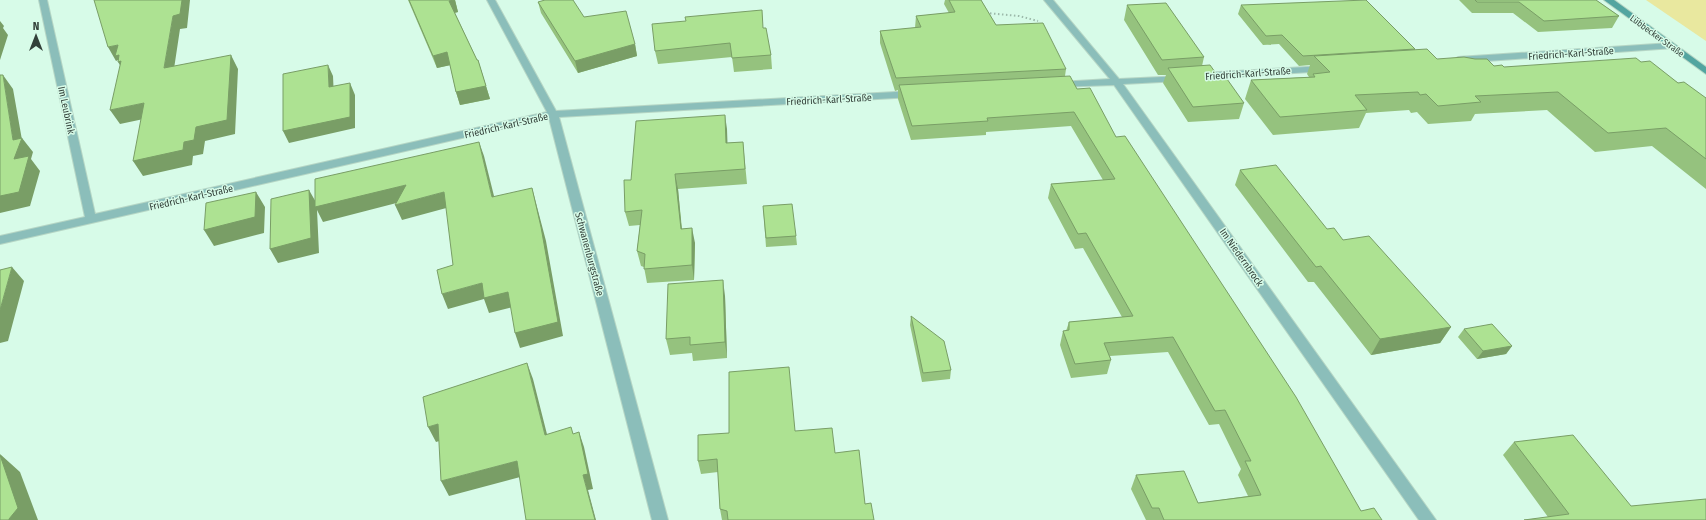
<svg xmlns="http://www.w3.org/2000/svg" width="1706" height="520" font-family="'Fira Sans Condensed',sans-serif">
<style>
.green{fill:#e9e89f}
.lines{fill:none;stroke-linecap:round;stroke-linejoin:round}
.street-casing{stroke:#b6d6c5;stroke-width:2}
.secondary-casing{stroke:#b6d6c5;stroke-width:2}
.path{stroke:#9cb9aa;stroke-width:2;stroke-dasharray:1.5 2.5;stroke-linecap:butt}
.street{fill:#8bbeba;fill-rule:evenodd}
.secondary{fill:#52a5a0;fill-rule:evenodd}
.wall{fill:#95c27e}
.shaded-wall{fill:#799e66}
.building{fill:#ade292;stroke:#799e66}
.labels{text-anchor:middle;stroke-width:3;stroke-linejoin:round;paint-order:stroke}
.far-street-label{font-size:9px;fill:#33413a;stroke:#d7fbe8}
.street-label{font-size:10px;fill:#33413a;stroke:#d7fbe8}
</style>
<rect width="100%" height="100%" fill="#d7fbe8"/>
<!-- green -->
<path class="green" d="M1646,0H1706V41Z"/>
<g class="lines">
<defs>
<path id="street" d="M39,0H47L95,214L547,112L487,0H495L556,111L913,91L918,94L913,97L559,117L668,520H652L549,118L0,244V236L85,217Z
M1044,0H1053L1119,79L1183,76L1185,78L1180,81L1123,84L1436,520H1419L1114,85L1056,87L1054,85L1059,82L1110,79Z
M1671,43L1676,46L1674,48L1458,63L1453,60L1458,57Z
M1324,66L1327,67V71L1201,79L1196,76L1201,73Z"/>
<path id="secondary" d="M1604,0H1614L1706,67V74Z"/>
</defs>
<!-- street casing -->
<use href="#street" class="street-casing"/>
<!-- secondary casing -->
<use href="#secondary" class="secondary-casing"/>
<!-- path -->
<path class="path" d="M986,13L1019,16L1038,21"/>
<!-- street -->
<use href="#street" class="street"/>
<!-- secondary -->
<use href="#secondary" class="secondary"/>
</g>
<!-- wall -->
<path class="wall" d="M408,0H455L458,12L455,13L477,60H478L490,99L460,105L456,92L450,65L437,68Z
M945,0H981L996,25L1066,69L1065,76L1077,89L1116,137L1361,511L1382,520H1146L1131,489L1136,475L1198,503L1248,496L1238,475L1241,469L1219,424L1209,425L1168,352L1110,356L1111,360L1107,374L1071,378L1060,345L1063,331H1066L1069,322L1122,317L1083,248L1075,249L1048,198L1051,184L1103,180L1071,126L986,132V135L911,140L898,99V90L895,91L880,43V31L915,28L916,16L949,13L944,4Z
M1459,0H1596L1619,16L1612,28L1538,32L1513,13H1472Z
M538,2L584,17L635,44L637,56L578,73L541,13Z
M1127,5L1204,57L1202,66L1220,79L1244,103L1239,119L1188,122L1163,83L1166,75H1158L1124,20Z
M1241,5L1415,49V50L1437,59L1504,67L1641,62L1706,98V189L1652,146L1595,152L1547,110L1475,114L1471,121L1428,124L1417,112L1411,113L1409,110L1366,113L1359,128L1273,135L1245,99L1251,80L1309,77L1307,74L1310,65L1299,66L1279,44L1263,45L1238,14Z
M763,28L771,55L772,69L734,72L732,57L658,64L655,51Z
M727,129V143L743,142L747,184L678,189L682,229L695,243L694,280L647,283L644,267L641,266L637,251L640,225L629,226L625,212L631,180Z
M1240,170L1343,240L1451,327L1440,343L1371,355L1314,282H1308L1235,185Z
M763,206L796,236L797,245L766,247Z
M725,296L727,358L693,361L692,353L670,355L666,339Z
M911,316L951,370L950,379L922,382L910,325Z
M1464,329L1512,346L1506,354L1477,359L1458,337Z
M795,431L835,453L865,504L874,520H722L720,509L718,472L701,474L698,461Z
M1514,442L1631,506L1548,517L1503,455Z"/>
<!-- shaded-wall -->
<path class="shaded-wall" d="M182,0H190L187,28L180,29L172,82L164,68L173,16Z
M455,0L458,12L453,13L449,1Z
M0,21L4,26L3,28L8,35L0,60Z
M635,44L637,56L578,73L575,61Z
M118,45L127,76L118,62H119L118,60L116,61L108,47Z
M447,52L451,65L437,68L433,56Z
M231,55L238,69L235,134L205,141L203,154L193,156L192,165L143,176L133,161L184,142L196,127Z
M478,60L490,99L460,105L456,92Z
M328,65L333,76L334,99L329,87Z
M3,75L13,89L22,140V138L33,152L31,159L40,171L30,206L0,213V196L14,159L13,140Z
M350,83L355,95V128L289,143L283,131Z
M144,103L153,117L120,124L110,110Z
M725,115L727,129L728,158L726,143Z
M479,142L484,156L498,212L492,197Z
M675,174L678,189L683,244L681,229Z
M406,185L412,199L323,222L317,210L319,253L278,263L270,249L309,190L317,204Z
M532,188L536,203L546,241L563,336L520,348L515,333Z
M256,192L265,207L264,233L214,246L204,230Z
M444,192L450,207L402,220L395,205Z
M692,228L695,243L694,280L692,265Z
M12,267L24,281L8,341L0,343V310Z
M723,280L725,296L727,358L725,342Z
M482,283L508,292L513,307L489,313L484,299L448,309L442,294Z
M1451,327L1440,343L1371,355L1380,339Z
M1512,346L1506,354L1477,359L1483,351Z
M527,363L533,379L551,450L545,435Z
M438,424L446,439L436,442L428,427Z
M579,432L584,447L593,489L588,490L596,520H595L583,475Z
M0,454L20,472L38,520H9Z
M517,461L524,476L449,496L441,481Z"/>
<!-- building -->
<path class="building" d="M94,0H182L180,14L173,16L164,68L231,55L227,120L196,127L194,140L184,142L183,150L133,161L144,103L110,110L121,61L118,62L119,55L115,56L118,45L108,47Z
M409,0H454L449,1L477,60H478L486,86L456,92L447,52L433,56Z
M545,0H573L584,17L626,11L635,44L575,61L538,2Z
M949,0H981L996,25L1043,23L1066,69L896,78L880,31L921,27L916,16L955,12Z
M1366,0L1415,49L1303,56L1282,35L1266,36L1241,5Z
M1475,0H1596L1619,16L1544,21L1519,2H1477Z
M1166,3L1204,57L1162,60L1127,5Z
M762,10L763,28H766L771,55L732,58L730,43L655,51L652,24L686,21L685,17Z
M1427,49L1437,59L1464,57L1475,59H1487L1494,66L1502,65L1504,67L1636,58L1641,62L1650,61L1678,83L1684,82L1706,98V159L1666,128L1608,133L1558,92L1475,96L1481,102L1438,106L1426,94L1420,95L1418,92L1355,95L1367,110L1280,117L1251,80L1315,77L1313,74L1330,72L1314,56Z
M328,65L329,87L350,83V117L283,131V74Z
M1210,65L1220,79H1227L1244,103L1193,107L1168,68Z
M0,75H3L13,140L22,138L14,159L29,156L19,192L0,196Z
M1070,76L1077,89L1090,88L1116,137L1125,136L1296,397L1361,511L1374,508L1382,520H1164L1159,508H1152L1136,475L1184,471L1198,503L1261,495L1245,461H1251L1225,410L1215,411L1173,337L1104,343L1111,360L1075,364L1063,331L1069,330V322L1133,316L1086,233L1078,234L1051,184L1115,179L1074,112L987,118L988,121L912,126L899,85Z
M725,115L726,143L743,142L745,169L675,174L681,229L692,228V265L644,269L645,254L637,251L642,210L625,212L624,180H631L636,121Z
M479,142L492,197L532,188L541,227L558,322L515,333L508,292L484,298L482,283L442,294L437,270L453,265L444,192L395,205L406,185L315,207V179Z
M1276,165L1327,229L1334,228L1343,240L1369,236L1451,327L1380,339L1321,266L1316,267L1240,170Z
M309,190L311,238L270,249L271,199Z
M256,192L255,217L204,230L206,203Z
M792,204L796,236L766,238L763,206Z
M12,267L0,310V270Z
M723,280L725,342L690,345V337L666,339L668,284Z
M911,316L944,341L951,370L923,373Z
M1492,324L1512,346L1483,351L1464,329Z
M527,363L545,435L571,427L573,434L579,432L588,474L583,475L595,520H526L517,461L441,481L438,424L428,427L423,397Z
M789,367L795,431L832,428L835,453L859,450L865,504L871,503L874,520H728L727,511L720,509L717,459L698,461V435L729,433V372Z
M1573,435L1631,506L1706,499V520H1524L1569,514L1514,442Z
M0,455L18,508L9,519V520H0Z"/>
<g class="labels">
<!-- far-street labels -->
<g class="far-street-label">
<text transform="translate(1657 36) rotate(36)" y="3">Lübbecker Straße</text>
</g>
<!-- street labels -->
<g class="street-label">
<text transform="translate(1571 53) rotate(-4)" y="4">Friedrich-Karl-Straße</text>
<text transform="translate(1248 73) rotate(-4)" y="4">Friedrich-Karl-Straße</text>
<text transform="translate(829 99) rotate(-3)" y="4">Friedrich-Karl-Straße</text>
<text transform="translate(67 110) rotate(78)" y="4">Im Leubrink</text>
<text transform="translate(506 125) rotate(-13)" y="4">Friedrich-Karl-Straße</text>
<text transform="translate(191 197) rotate(-13)" y="4">Friedrich-Karl-Straße</text>
<text transform="translate(590 254) rotate(75)" y="4">Schwanenburgstraße</text>
<text transform="translate(1242 257) rotate(55)" y="4">Im Niedernbrock</text>
</g>
</g>
<!-- north arrow -->
<g transform="translate(36 36)" stroke="#d7fbe8" stroke-width="3" paint-order="stroke">
<path d="M0-3L7 15L0 10L-7 15Z" fill="#33413a"/>
<text y="-6" font-size="11" font-weight="bold" text-anchor="middle" fill="#33413a">N</text>
</g>
</svg>
